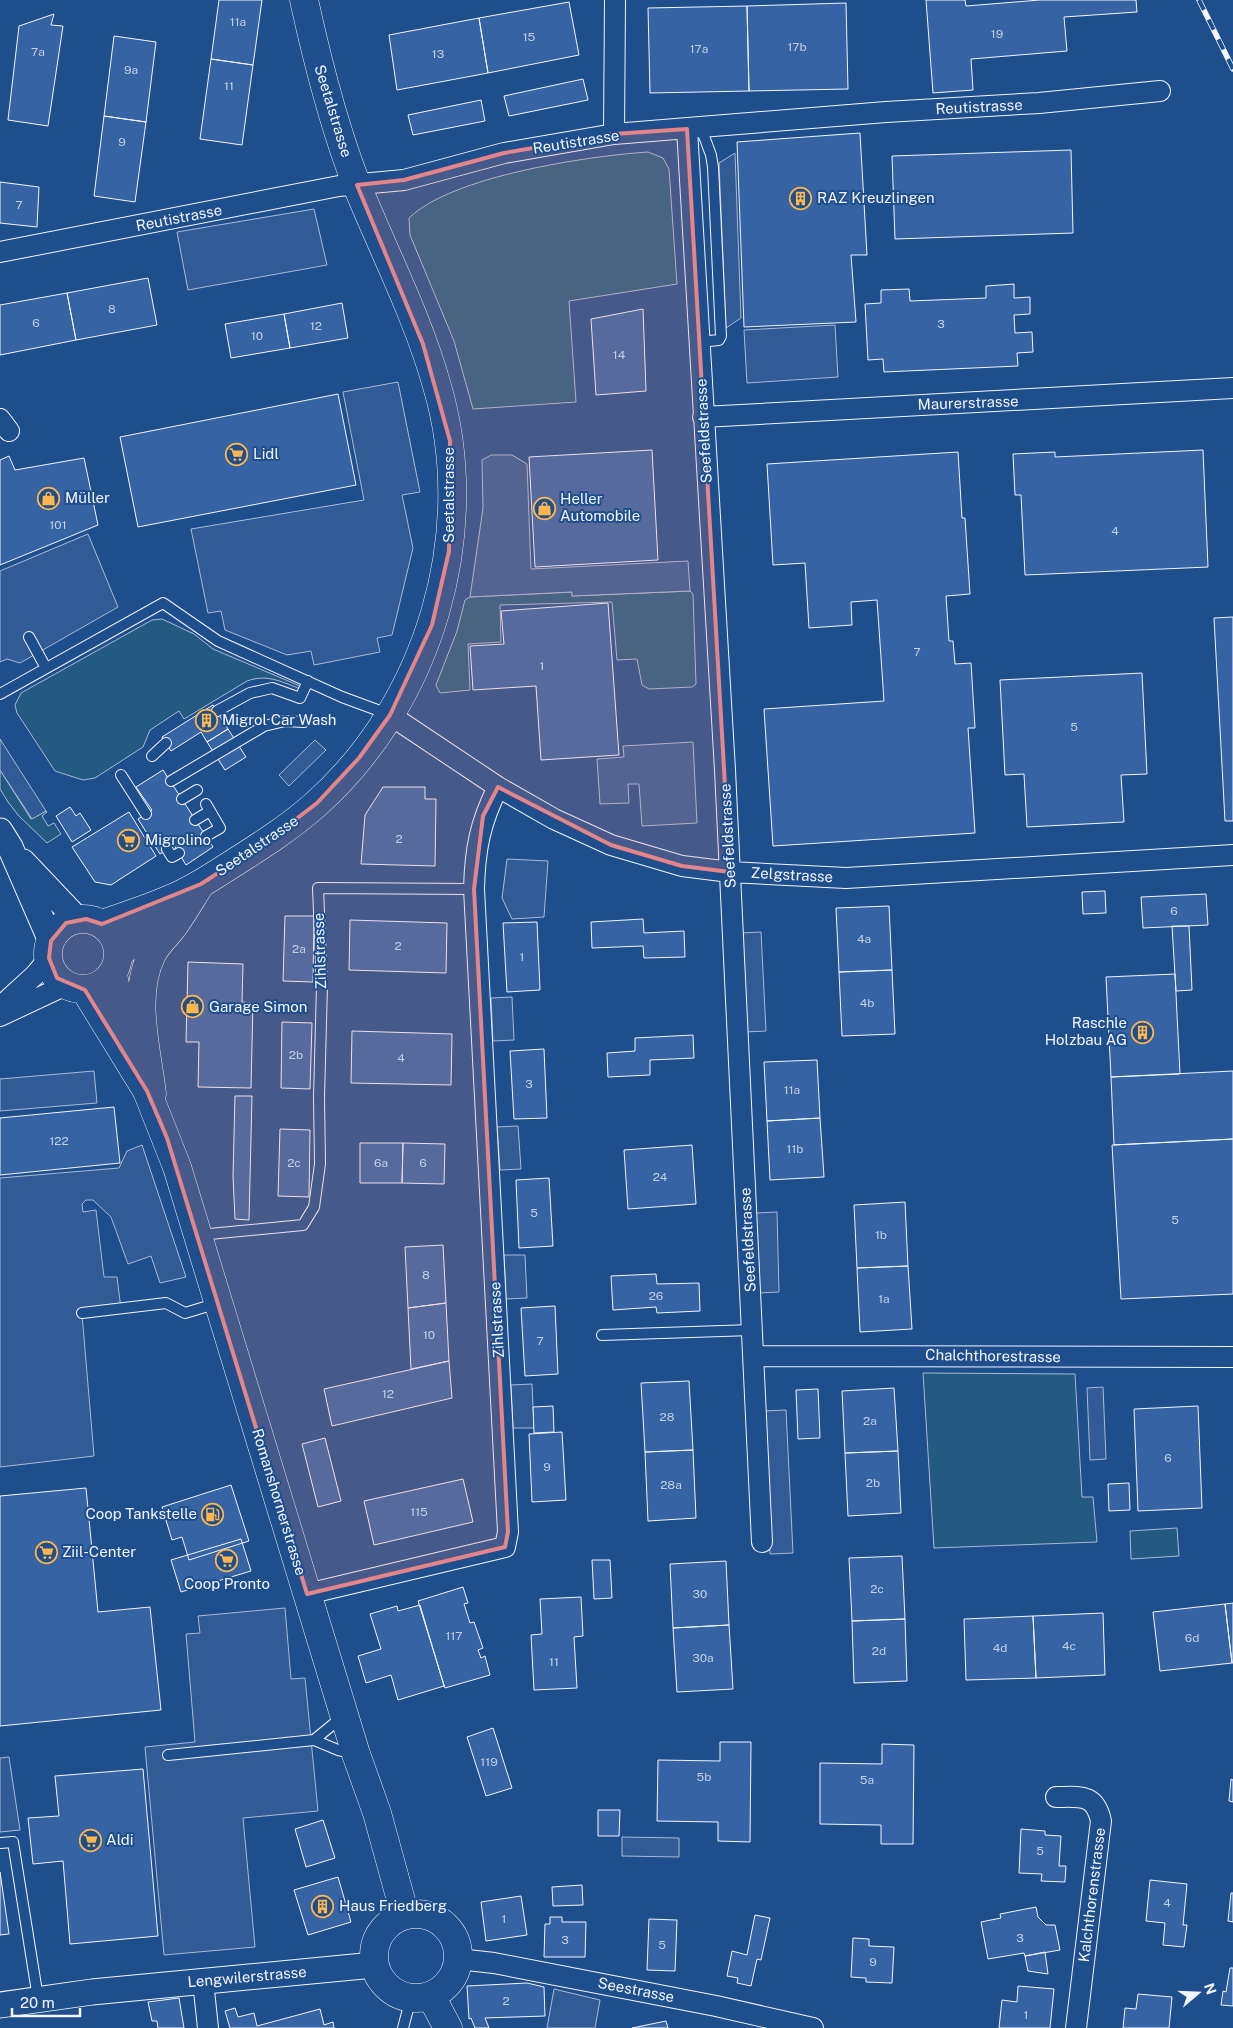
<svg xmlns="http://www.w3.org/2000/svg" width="1233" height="2028" font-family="'Public Sans',sans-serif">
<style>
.green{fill:#245a82;stroke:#a8bbd7}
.parking{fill:#305b95;stroke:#a8bbd7}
.building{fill:#3563a3;stroke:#f2f6ff}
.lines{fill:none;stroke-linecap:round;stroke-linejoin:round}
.service-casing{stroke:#f2f6ff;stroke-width:12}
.minor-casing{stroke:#f2f6ff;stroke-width:22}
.tertiary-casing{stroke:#f2f6ff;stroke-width:27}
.primary-casing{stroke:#f2f6ff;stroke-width:29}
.service{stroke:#1f4e8c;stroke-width:10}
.minor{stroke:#1f4e8c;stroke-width:20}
.tertiary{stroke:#1f4e8c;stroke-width:25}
.primary{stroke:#1f4e8c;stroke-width:28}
.rail-casing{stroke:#f2f6ff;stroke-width:5.5}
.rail{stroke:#1f4e8c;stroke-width:4;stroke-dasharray:11;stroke-linecap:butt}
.marked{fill:#e38589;fill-opacity:0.2;stroke:#e38589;stroke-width:4;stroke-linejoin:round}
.labels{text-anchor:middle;stroke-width:4;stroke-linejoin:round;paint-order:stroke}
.number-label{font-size:12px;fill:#c3d1e8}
.street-label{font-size:15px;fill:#f2f6ff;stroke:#1f4e8c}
.poi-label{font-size:15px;fill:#f2f6ff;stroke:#1f4e8c;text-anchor:start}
</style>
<rect width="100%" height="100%" fill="#1f4e8c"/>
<!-- green -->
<path class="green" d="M648,152L663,158L669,169L677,284L569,301L576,402L473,409L454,341L410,235L409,218C452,176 588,156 648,152Z
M690,591L693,594L696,684L692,687L649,689L642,685L637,659L617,660L612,602L500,605L501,642L468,644L470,690L440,693L436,685L457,631L465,600L470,597L572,592V596Z
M162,619L194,634L213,649L300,686L298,688C280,681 266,674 247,681L184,719L179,711L150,730L143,747L95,778L83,780L55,771L17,713L15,705L21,693L152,620Z
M0,770L31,819L46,811L47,812L42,816L48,826L54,823L61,834L47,843L18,815L8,802L0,789Z
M923,1373L1075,1374L1082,1497H1093L1097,1542L934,1548Z
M1177,1528L1179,1556L1131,1559L1130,1531Z"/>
<!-- parking -->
<path class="parking" d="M735,153L741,318L726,328L719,163Z
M314,209L327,265L188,290L177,232Z
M835,325L838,377L747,383L744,330Z
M398,382L420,492L402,495L413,548L392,635L377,638L380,652L314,665L311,651L287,655L225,630L221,611L208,613L191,529L364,500L343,392Z
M491,455H512L527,464L531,569L688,561L690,591L572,596V592L470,597L483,508L482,460Z
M88,534L118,607L20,663L7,659L0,662V571Z
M0,739L46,811L32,819L0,770Z
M315,740L326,750L289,786L279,775Z
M693,742L697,823L642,826L639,784H628L629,803L600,804L597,759L624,757L623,746Z
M507,859L548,861L544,917L512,919L502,898Z
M761,932L766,1031L745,1032L739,933Z
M512,997L514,1040L493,1041L491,998Z
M94,1071L97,1103L0,1111V1079Z
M518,1126L521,1169L500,1170L497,1127Z
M142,1145L186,1277L160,1283L151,1256L128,1264L111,1217L93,1200H86L82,1204L83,1212L96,1210L104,1277H117L121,1309L82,1314L94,1456L0,1467V1178L119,1168L127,1151Z
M777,1212L779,1292L759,1293L756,1213Z
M504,1255H525L527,1298L506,1299Z
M532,1384L534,1428H513L511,1385Z
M1103,1387L1106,1459L1090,1460L1087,1388Z
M786,1410L793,1553L770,1554L763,1411Z
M285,1608L291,1679L305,1678L318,1811L243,1818L255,1947L164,1955L145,1747L195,1742L186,1634L200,1633L198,1616Z
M9,1757L20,1830L0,1832V1758Z
M622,1837L679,1838V1857L622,1856Z
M554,1989L600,2000L595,2028H547Z"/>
<!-- building -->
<path class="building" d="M219,0H262L253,65L211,59Z
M926,0H965L966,6L1040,0H1136L1137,12L1064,17L1067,51L971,59L973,90L933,93Z
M569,2L579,55L488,73L479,18Z
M846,3L848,89L749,91L747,6Z
M747,6L749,91L650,93L648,8Z
M54,14L51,25L63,26L48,126L8,120L19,26Z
M479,18L488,73L397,90L389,35Z
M114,36L156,42L146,122L104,116Z
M211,59L253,65L242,145L200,139Z
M583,79L588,100L509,116L504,96Z
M481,100L485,121L413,135L408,115Z
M104,116L146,122L135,202L94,196Z
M860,133L867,255H851L856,322L744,327L737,142Z
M1071,150L1073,233L895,239L892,156Z
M0,182L39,187L37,227L0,223Z
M148,278L157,325L76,340L67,293Z
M1014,284V298L1030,297V314L1014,315L1015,333L1032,332L1033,352L1017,353L1018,366L884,372L883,359L868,360L865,304L881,303V290L909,289L910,301L986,298V286Z
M67,293L76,340L0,355V305Z
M342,303L348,338L290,348L284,314Z
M643,309L646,391L596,395L591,319Z
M284,314L290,348L231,358L225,324Z
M338,394L356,485L138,527L120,437Z
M652,450L658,560L535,567L529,457Z
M1203,450L1208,567L1025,575L1021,495H1015L1013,454L1055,452V457Z
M958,452L962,518H965L970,594L946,596L949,641H953L955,664L971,663L975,728H968L975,833L773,846L764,709L884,701L877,600L851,602L852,625L809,628L805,563L773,565L767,464Z
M9,456L15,470L84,458L98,525L0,565V460Z
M608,603L619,755L541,760L536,686L473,690L470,646L504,644L501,611Z
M1233,617V821H1225L1214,618Z
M1142,673L1147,774L1121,775L1124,822L1027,827L1024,774L1005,775L1000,680Z
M213,705L228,729L207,742L201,732L171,751L162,737Z
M228,729L246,757L225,770L207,742Z
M163,770L213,847L186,865L174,845L160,854L138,819L152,810L136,787Z
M383,787H425V799H436L435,866L361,864L365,815Z
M70,807L76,816L80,813L91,830L72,842L56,816Z
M129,812L156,856L111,885L95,882L72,847Z
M1105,891L1106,913L1083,914L1082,892Z
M1206,894L1208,925L1143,928L1141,897Z
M889,906L892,970L839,972L836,908Z
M285,916H314L313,982L283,981Z
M643,919L644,933L684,931L685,957L644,958L643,946L592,948L591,922Z
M350,920L447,923L446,973L349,970Z
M537,922L540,990L507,992L503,923Z
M1172,926H1189L1192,990L1176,991Z
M188,962L243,964L242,1002L253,1003L251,1088L198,1087L199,1042H186Z
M892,970L895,1034L842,1036L839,972Z
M1175,974L1180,1074L1111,1077L1106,977Z
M282,1022L312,1023L310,1089L281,1088Z
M352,1031L452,1034L451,1085L351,1083Z
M693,1035L694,1058L650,1060V1075L608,1077L607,1053L635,1051V1038Z
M544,1049L547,1118L514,1119L510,1051Z
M817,1060L820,1118L767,1121L764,1062Z
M1233,1071V1139L1114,1145L1111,1077Z
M235,1096H252L249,1220L235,1219L233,1176Z
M114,1107L120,1163L0,1175V1118Z
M820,1118L824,1177L770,1180L767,1121Z
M280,1129L310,1130L309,1197L278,1196Z
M1233,1139V1294L1121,1299L1112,1145Z
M360,1143H403L402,1183H360Z
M403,1143L445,1144L444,1184L402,1183Z
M692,1145L696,1204L628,1209L624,1150Z
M549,1178L553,1246L519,1248L516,1180Z
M905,1202L908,1266L857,1268L854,1205Z
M443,1245L446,1303L408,1308L405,1247Z
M908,1266L912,1329L860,1332L857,1268Z
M656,1274L657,1284L699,1283L700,1311L657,1313L656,1307L613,1310L611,1276Z
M446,1303L449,1361L411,1369L408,1308Z
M555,1306L558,1374L525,1376L521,1308Z
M449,1361L452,1398L332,1426L324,1389Z
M689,1381L693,1450L645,1452L641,1383Z
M894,1388L898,1451L845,1453L842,1391Z
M818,1389L820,1438L798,1439L796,1390Z
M553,1406L554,1432L534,1433L533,1407Z
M1198,1406L1202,1508L1138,1511L1134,1409Z
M562,1432L566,1500L532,1502L529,1434Z
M325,1438L341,1501L318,1507L302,1444Z
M693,1450L696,1518L648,1521L645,1452Z
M898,1451L901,1513L848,1516L845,1453Z
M463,1479L473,1522L374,1545L364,1501Z
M1129,1483L1130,1510L1109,1511L1108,1484Z
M231,1485L249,1541L189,1560L182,1537L172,1540L162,1507Z
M86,1488L98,1612L150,1607L161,1710L0,1726V1496Z
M241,1539L251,1571L181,1592L171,1560Z
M902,1556L905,1619L852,1621L849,1558Z
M592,1560H610L612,1598L594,1599Z
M726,1561L729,1625L673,1628L670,1564Z
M463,1587L468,1603L464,1604L470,1623L474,1622L483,1648L478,1650L481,1658L485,1656L490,1675L445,1688L418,1601Z
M581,1597L583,1636L574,1637L577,1688L534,1690L531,1635L542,1634L540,1599Z
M1233,1603V1663H1232L1225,1604Z
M1225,1604L1232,1663L1160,1671L1153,1612Z
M420,1605L444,1686L398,1700L391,1675L366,1683L358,1656L381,1649L370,1614L397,1606L398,1611Z
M1103,1613L1105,1675L1036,1678L1033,1616Z
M1033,1616L1036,1678L966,1680L964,1619Z
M905,1619L907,1681L854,1683L852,1621Z
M729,1625L733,1689L677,1692L673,1628Z
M493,1728L512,1788L486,1796L467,1737Z
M720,1742H751L750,1842L718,1841V1822L657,1821L658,1760L720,1761Z
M882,1744L914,1745L913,1844H881V1825L820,1824V1763L882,1764Z
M143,1769L158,1936L70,1944L63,1861L33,1864L28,1818L59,1816L55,1776Z
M1231,1779L1233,1780V1802L1229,1801Z
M598,1810H620L619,1836H598Z
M323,1820L335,1858L306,1867L295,1829Z
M1021,1829L1045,1831V1835L1061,1836L1059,1866H1066L1065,1882L1041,1881L1042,1874L1019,1873Z
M0,1872L9,1934L0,1935Z
M338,1877L351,1922L308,1935L294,1890Z
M1150,1880L1187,1884L1183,1925H1187L1184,1947L1163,1945L1165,1923L1146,1921Z
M582,1885L583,1905L553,1906L552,1887Z
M1231,1893H1233V1922L1228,1921Z
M521,1896L527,1935L486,1941L481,1902Z
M1036,1907L1038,1917L1046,1925H1055L1060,1950L1025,1956L1024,1953L988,1959L981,1922L1001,1918L1000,1914Z
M755,1915L770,1918L761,1960L757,1959L751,1986L737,1983L738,1978L727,1976L732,1951L747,1955Z
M550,1917H562V1922H586L585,1957H544L545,1924H550Z
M649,1919L677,1920L675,1971L647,1970Z
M853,1938L869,1939V1946L894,1947L892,1983L866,1982V1978L851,1977Z
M1045,1952L1048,1974L1028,1971L1025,1956Z
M1230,1968H1233V2006L1221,2005L1223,1991L1226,1992Z
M527,1983L544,1987L545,2016L485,2018L489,2028H475L471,2018L469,2019L467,1986Z
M1018,1986L1054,1989L1050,2028H999L1002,2000L1017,2002Z
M1138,1994L1172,1997L1169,2028H1123L1125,2008L1136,2009Z
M179,1998L184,2028H158L157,2021H152L148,2002Z
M235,2008L238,2017L254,2013L257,2026L320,2009L324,2025L333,2022L334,2028H230L225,2011Z
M666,2021L668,2028H632Z"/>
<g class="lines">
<defs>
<path id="service" d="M699,342L719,340L721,336L713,167L711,155L701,128
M29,637L46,668
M0,694L163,603L218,641L342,697L388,714
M217,711L250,693L272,688L300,698L308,681
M152,756L166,743
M121,775L146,814
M171,781L264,726L285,721L304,722
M182,799L197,790
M206,804L220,828L206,836
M195,820L210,811
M167,849L172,857L179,853
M199,1235L303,1225L314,1207L320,1164L319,1097L322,986L318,888L474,889
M82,1313L166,1303L185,1313L218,1303
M602,1335L752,1330
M314,1740L342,1717
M168,1755L314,1740L338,1750L353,1753
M0,1843L13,1842L38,1998
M403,2028L411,1998"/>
<path id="minor" d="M687,129L725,770L762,1542
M614,134L615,0
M0,252L339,186L404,180L504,153L614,134L886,112L1039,103L1160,91
M703,417L1233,388
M0,419L9,431
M390,715L498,787L554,819L611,845L682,866L730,872L846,878L1233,855
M0,1007L35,975L49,958
M0,1016L66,985
M753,1356L1233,1357
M307,1594L505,1547L508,1532L474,889C475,849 480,823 498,787
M1056,1797C1080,1797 1095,1793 1101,1821L1076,2028
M458,1959L494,1963L716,2006L813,2028
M203,1981L208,2028"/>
<path id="tertiary" d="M0,831L10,847L51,941
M23,862L77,919
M0,2005L92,1992L374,1965"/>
<path id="primary" d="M48 954a35 35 0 1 1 70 0a35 35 0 1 1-70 0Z
M102,924C124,916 148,909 170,899C191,891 210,878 229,866C259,847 289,828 315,805C430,703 480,532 437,386C418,318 385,254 358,188C334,128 318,64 304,0
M119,955L168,903
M113,974L120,1011L132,1047
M85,990L147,1091L177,1167L356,1754L377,1813L405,1915
M152,1094C147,1049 131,996 152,954C157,944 166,936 173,927C183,913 191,899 200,885
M374 1956a42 42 0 1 1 84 0a42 42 0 1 1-84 0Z
M431,1996L448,2028"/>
</defs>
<!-- service casing -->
<use href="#service" class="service-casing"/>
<!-- minor casing -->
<use href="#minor" class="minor-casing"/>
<!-- tertiary casing -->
<use href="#tertiary" class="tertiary-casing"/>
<!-- primary casing -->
<use href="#primary" class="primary-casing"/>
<!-- service -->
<use href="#service" class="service"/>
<!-- minor -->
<use href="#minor" class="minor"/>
<!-- tertiary -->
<use href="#tertiary" class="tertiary"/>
<!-- primary -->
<use href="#primary" class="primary"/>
<defs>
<path id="rail" d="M1199,0L1233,69"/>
</defs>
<!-- rail casing -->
<use href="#rail" class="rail-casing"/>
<!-- rail -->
<use href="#rail" class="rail"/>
</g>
<!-- marked area -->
<path class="marked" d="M687,129L730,872L682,866L611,845L498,787L483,816L474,889L508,1532L505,1547L307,1594L167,1138L147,1091L85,990L57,978L49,958L51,941L66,923L86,919L102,924L201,884L269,840L317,803L359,758L390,715L432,625L449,551L450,441L423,344L357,185L404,180L504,153L614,134Z"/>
<!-- icons -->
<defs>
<symbol id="building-ring" viewBox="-11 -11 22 22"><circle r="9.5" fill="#1f4e8c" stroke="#ffb74d" stroke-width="1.5"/><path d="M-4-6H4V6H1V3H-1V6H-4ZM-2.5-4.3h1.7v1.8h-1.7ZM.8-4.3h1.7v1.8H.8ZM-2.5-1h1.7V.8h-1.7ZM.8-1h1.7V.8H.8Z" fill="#ffb74d"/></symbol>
<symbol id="supermarket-ring" viewBox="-11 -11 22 22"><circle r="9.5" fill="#1f4e8c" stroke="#ffb74d" stroke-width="1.5"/><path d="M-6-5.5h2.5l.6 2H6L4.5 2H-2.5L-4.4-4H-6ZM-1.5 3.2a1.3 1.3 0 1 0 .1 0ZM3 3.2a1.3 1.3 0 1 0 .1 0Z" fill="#ffb74d"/></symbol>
<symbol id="shop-ring" viewBox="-11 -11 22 22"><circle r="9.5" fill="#1f4e8c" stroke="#ffb74d" stroke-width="1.5"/><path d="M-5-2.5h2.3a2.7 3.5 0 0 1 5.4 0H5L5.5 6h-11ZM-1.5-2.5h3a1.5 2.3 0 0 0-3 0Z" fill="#ffb74d"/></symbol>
<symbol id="fuel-ring" viewBox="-11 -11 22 22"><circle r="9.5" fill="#1f4e8c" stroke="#ffb74d" stroke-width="1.5"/><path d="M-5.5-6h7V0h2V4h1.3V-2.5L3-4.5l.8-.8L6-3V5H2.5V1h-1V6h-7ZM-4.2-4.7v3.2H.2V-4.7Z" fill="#ffb74d"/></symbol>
</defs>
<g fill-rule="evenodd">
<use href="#building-ring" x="788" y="186" width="25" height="25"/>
<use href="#supermarket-ring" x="224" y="442" width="25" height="25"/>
<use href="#shop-ring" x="36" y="486" width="25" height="25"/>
<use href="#shop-ring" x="532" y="496" width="25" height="25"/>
<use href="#building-ring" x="194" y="708" width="25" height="25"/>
<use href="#supermarket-ring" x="116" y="828" width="25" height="25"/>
<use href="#shop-ring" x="180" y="994" width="25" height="25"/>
<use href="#building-ring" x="1130" y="1020" width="25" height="25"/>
<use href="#fuel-ring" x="200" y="1502" width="25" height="25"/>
<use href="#supermarket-ring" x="34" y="1540" width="25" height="25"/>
<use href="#supermarket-ring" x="214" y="1548" width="25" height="25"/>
<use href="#supermarket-ring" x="78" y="1828" width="25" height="25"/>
<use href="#building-ring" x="310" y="1894" width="25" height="25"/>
</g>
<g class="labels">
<!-- number labels -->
<g class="number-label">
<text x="238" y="26">11a</text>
<text x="997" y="38">19</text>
<text x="529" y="41">15</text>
<text x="797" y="51">17b</text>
<text x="699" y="53">17a</text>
<text x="38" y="56">7a</text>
<text x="438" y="58">13</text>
<text x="131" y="74">9a</text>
<text x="229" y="90">11</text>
<text x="122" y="146">9</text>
<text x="19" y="209">7</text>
<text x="112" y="313">8</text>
<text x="36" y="327">6</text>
<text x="941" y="328">3</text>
<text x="316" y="330">12</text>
<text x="257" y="340">10</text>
<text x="619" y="359">14</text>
<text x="58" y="529">101</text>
<text x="1115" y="535">4</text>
<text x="917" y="656">7</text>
<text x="542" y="670">1</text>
<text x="1074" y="731">5</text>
<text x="399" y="843">2</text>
<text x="1174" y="915">6</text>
<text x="864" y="943">4a</text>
<text x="398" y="950">2</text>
<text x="299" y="953">2a</text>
<text x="522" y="961">1</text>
<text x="867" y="1007">4b</text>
<text x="296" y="1059">2b</text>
<text x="401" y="1062">4</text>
<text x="529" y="1088">3</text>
<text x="792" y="1094">11a</text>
<text x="59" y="1145">122</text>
<text x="795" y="1153">11b</text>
<text x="294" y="1167">2c</text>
<text x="381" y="1167">6a</text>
<text x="423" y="1167">6</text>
<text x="660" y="1181">24</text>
<text x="534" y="1217">5</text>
<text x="1175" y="1224">5</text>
<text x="881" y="1239">1b</text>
<text x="426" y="1279">8</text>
<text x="656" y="1300">26</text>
<text x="884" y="1303">1a</text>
<text x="429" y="1339">10</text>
<text x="540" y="1345">7</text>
<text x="388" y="1398">12</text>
<text x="667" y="1421">28</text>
<text x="870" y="1425">2a</text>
<text x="1168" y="1462">6</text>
<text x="547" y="1471">9</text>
<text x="873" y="1487">2b</text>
<text x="671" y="1489">28a</text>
<text x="419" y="1516">115</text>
<text x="877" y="1593">2c</text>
<text x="700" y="1598">30</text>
<text x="454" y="1640">117</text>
<text x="1192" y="1642">6d</text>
<text x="1069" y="1650">4c</text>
<text x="1000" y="1652">4d</text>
<text x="879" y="1655">2d</text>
<text x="703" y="1662">30a</text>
<text x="554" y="1666">11</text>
<text x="489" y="1766">119</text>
<text x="704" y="1781">5b</text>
<text x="867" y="1784">5a</text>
<text x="1040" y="1855">5</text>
<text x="1167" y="1907">4</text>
<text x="504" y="1923">1</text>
<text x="1020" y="1942">3</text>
<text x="565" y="1944">3</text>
<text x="662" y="1949">5</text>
<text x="873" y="1966">9</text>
<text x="506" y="2005">2</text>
<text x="1026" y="2019">1</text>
</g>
<!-- street labels -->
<g class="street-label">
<text transform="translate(979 107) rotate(-3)" y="5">Reutistrasse</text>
<text transform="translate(333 111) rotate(73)" y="5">Seetalstrasse</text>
<text transform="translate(576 142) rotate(-9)" y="5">Reutistrasse</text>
<text transform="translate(179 218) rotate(-11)" y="5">Reutistrasse</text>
<text transform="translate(968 403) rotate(-2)" y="5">Maurerstrasse</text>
<text transform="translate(704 431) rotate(-93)" y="5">Seefeldstrasse</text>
<text transform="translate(449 495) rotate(-90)" y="5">Seetalstrasse</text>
<text transform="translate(728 836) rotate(-93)" y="5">Seefeldstrasse</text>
<text transform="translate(257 846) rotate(-34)" y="5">Seetalstrasse</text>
<text transform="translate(792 875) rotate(3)" y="5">Zelgstrasse</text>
<text transform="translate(320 951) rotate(-92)" y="5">Zihlstrasse</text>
<text transform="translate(748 1240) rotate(-93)" y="5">Seefeldstrasse</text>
<text transform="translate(497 1320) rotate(-93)" y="5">Zihlstrasse</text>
<text transform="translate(993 1356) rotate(1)" y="5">Chalchthorestrasse</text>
<text transform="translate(279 1502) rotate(73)" y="5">Romanshornerstrasse</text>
<text transform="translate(1092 1895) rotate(-83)" y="5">Kalchthorenstrasse</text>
<text transform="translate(247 1977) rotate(-5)" y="5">Lengwilerstrasse</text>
<text transform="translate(636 1990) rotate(11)" y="5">Seestrasse</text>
</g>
<!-- poi labels -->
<g class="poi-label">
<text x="817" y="203">RAZ Kreuzlingen</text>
<text x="253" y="459">Lidl</text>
<text x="65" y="503">Müller</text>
<text x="560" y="504">Heller<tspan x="560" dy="17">Automobile</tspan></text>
<text x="222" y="725">Migrol Car Wash</text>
<text x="145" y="845">Migrolino</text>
<text x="209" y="1012">Garage Simon</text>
<text x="1127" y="1028" text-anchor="end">Raschle<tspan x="1127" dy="17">Holzbau AG</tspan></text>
<text x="197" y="1519" text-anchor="end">Coop Tankstelle</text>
<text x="62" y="1557">Ziil-Center</text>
<text x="227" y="1589" text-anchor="middle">Coop Pronto</text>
<text x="106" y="1845">Aldi</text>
<text x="339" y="1911">Haus Friedberg</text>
</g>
</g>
<!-- north arrow -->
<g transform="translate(1198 1993) rotate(71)" stroke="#1f4e8c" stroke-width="4" paint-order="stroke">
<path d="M0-4L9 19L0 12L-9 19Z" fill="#f2f6ff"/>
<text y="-8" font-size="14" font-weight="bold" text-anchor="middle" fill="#f2f6ff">N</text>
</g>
<!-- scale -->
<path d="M12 2008v8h68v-8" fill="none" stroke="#f2f6ff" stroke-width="2.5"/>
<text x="20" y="2008" font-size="15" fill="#f2f6ff" stroke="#1f4e8c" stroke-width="4" paint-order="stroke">20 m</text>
</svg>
